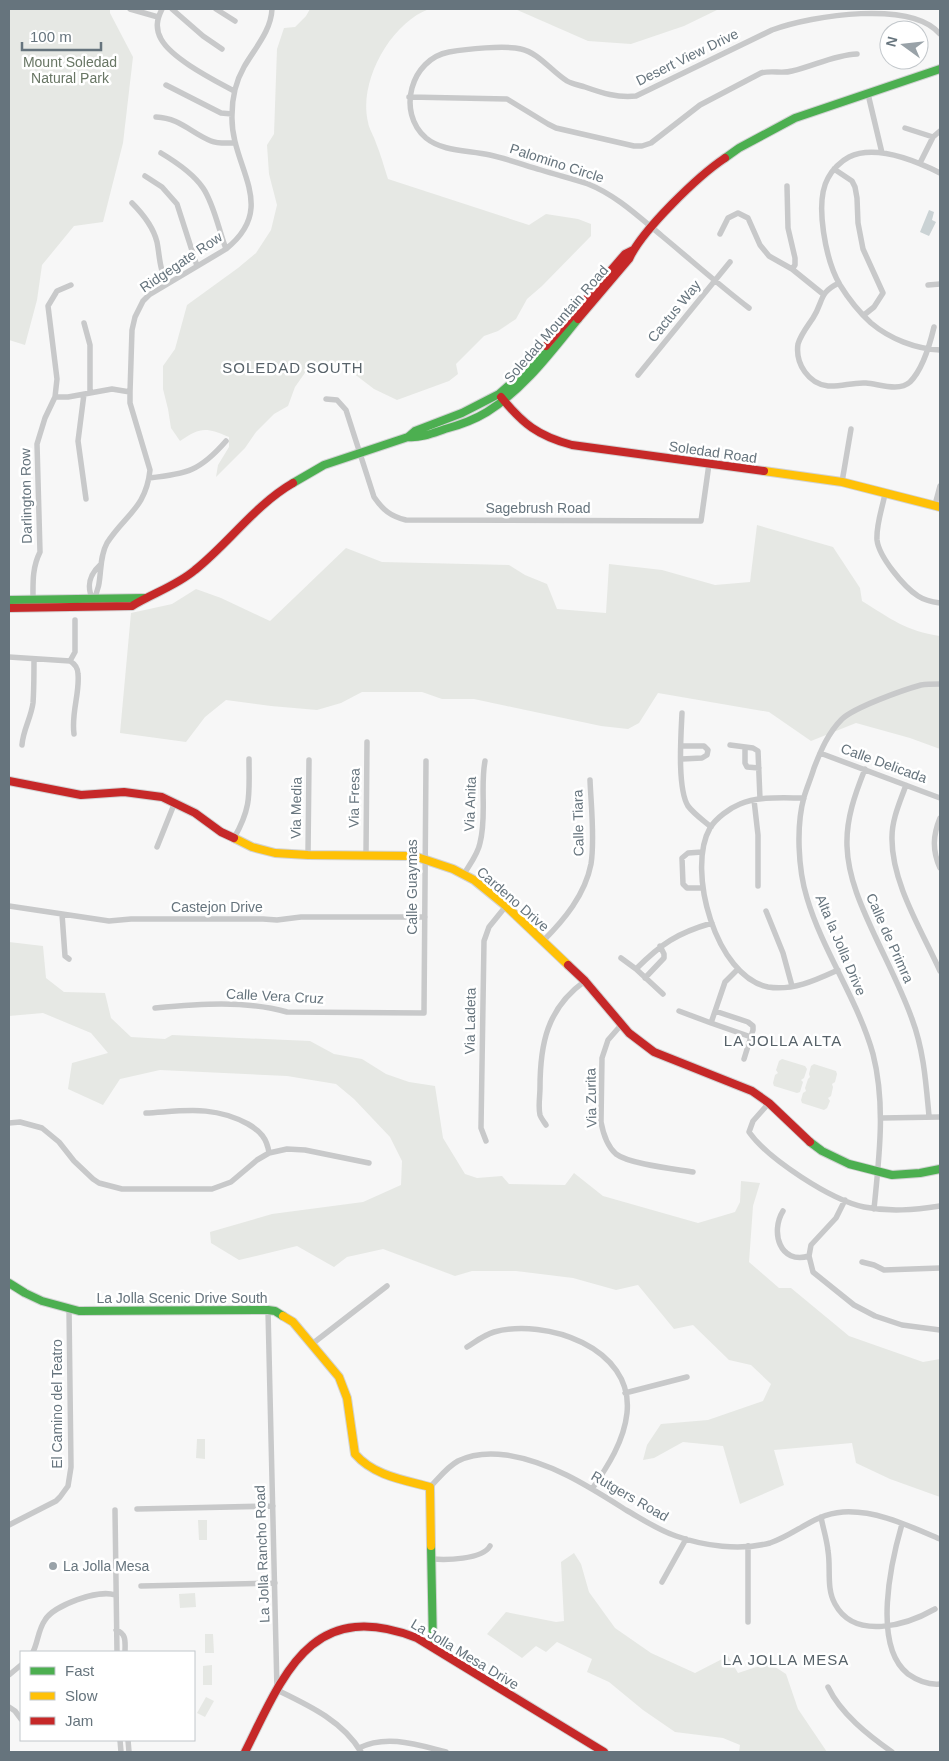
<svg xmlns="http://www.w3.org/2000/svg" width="949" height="1761" font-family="Helvetica,sans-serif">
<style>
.green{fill:#e6e8e4}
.water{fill:#cad2d4}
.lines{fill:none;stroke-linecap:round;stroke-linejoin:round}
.fast-casing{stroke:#d2d3d4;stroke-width:10}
.slow-casing{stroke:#d2d3d4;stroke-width:10}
.jam-casing{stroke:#d2d3d4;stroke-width:10}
.street{stroke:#c8c9ca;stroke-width:5.5}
.fast{stroke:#4caf50;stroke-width:8}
.slow{stroke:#ffc107;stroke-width:8}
.jam{stroke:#c62828;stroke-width:8}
.poi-dot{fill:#99a2a8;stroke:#fff;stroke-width:2}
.labels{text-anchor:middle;stroke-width:5;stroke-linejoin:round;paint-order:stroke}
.street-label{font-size:14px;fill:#66747d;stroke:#fff}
.park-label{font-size:14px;fill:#687664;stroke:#fff}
.poi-label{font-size:14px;fill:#66747d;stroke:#fff;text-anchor:start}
.neighbourhood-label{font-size:15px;letter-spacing:1px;fill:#576269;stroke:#fff}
</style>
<rect width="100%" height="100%" fill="#f7f7f7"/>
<!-- green -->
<path class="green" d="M9,9H110V13L133,57L123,143L103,222L74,226L42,265L37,300L25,345L9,340Z
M310,9H429C391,23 358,81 368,122C369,129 374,136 376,143C381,155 384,167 388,179L529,225L546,214L578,219L591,224V236L542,286L527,299L516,319L498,331L484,336L456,364L458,374L449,381L397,400L374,389L340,363L324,362L309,367L295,387L288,406L274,414L256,432L245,448L216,477L218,465L229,447V437C206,427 200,427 180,441L171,428L168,409L163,389V366L175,349L187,305L238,268L256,253L271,230L277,205L269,174L267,145L274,134L277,49L284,28L295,27L306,16Z
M515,9H719L684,26L631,44L588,41Z
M757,525L833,547L860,588L862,601C891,619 906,631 940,636V749L910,738L856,723L811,741L769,712L658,693L639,723L628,729L601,726L474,699H442L422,692H362L341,703L317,710L271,706L226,700L205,717L186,742L120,733L131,613L172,604L196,589L221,598L270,621L346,548L382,562L509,565L525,575L547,584L557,609L606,613L609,564L662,570L715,585L750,582Z
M9,942L43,946L46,978L64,992L105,993L111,1018L131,1037L165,1039L172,1035L310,1041L334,1054L362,1059L386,1074L409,1082L435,1086L443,1138L465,1174L477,1178L502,1176L509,1184L565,1185L574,1173L603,1196L698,1223L735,1212L740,1202L741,1181L760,1183L753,1206L749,1262L779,1288H791L849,1336L923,1362L940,1359V1497L890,1479L856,1463L852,1443L774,1450L784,1485L740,1504L723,1446L683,1442L654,1458L643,1460L647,1445L661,1424L708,1420L763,1401L771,1384L751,1365L729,1360L693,1325L674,1329L638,1285L616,1290L573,1278L516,1271H472L455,1276L383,1249L347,1257L334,1267L297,1246L239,1260L211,1243L210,1232L272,1214L363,1202L401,1185L402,1161L390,1137L354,1099L336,1084L287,1076L160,1070L120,1079L103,1105L68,1089L72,1063L108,1053L91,1033L43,1013L9,1016Z
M782,1059L805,1066L807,1069L804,1078L801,1080L803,1082L800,1092L797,1093L774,1086L773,1083L775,1075L778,1073L776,1070L779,1061Z
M814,1064L836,1071L837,1074L835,1082L832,1084L833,1087L831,1096L828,1098L830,1101L827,1108L824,1110L802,1103L801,1100L803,1093L806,1091L805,1088L808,1079L810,1077L809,1074L811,1066Z
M197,1439H205V1459L196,1458Z
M198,1520H207V1540H199Z
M574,1553L581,1564L589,1592L615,1628L651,1653L695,1673L728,1656L738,1673L769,1663L786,1674L798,1709L827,1752H739L740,1745L723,1738L675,1732L643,1710L609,1682L587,1672L592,1659L557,1642L546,1652L536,1646L522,1658L487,1634L506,1612L556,1622L564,1621L561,1562Z
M195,1593L196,1607L180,1608L179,1594Z
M205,1634H213L214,1653H205Z
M212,1665V1685H203V1666Z
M206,1697L214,1701L205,1717L197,1713Z"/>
<!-- water -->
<path class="water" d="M929,210L934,212L932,220L936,222L929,236L920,232Z"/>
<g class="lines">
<defs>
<path id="fast" d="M725,158L739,148L795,118L940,69
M408,437C421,438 433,433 445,429C460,425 474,420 487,412C524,389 551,352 578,319
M293,483L324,465L408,437L415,431L462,413L499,394L524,372L546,346
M9,600L145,598
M810,1142L822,1151L849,1164L892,1175L920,1173L940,1169
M9,1283L25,1293L42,1301L79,1311L268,1310L275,1311L283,1316
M431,1546L433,1647"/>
<path id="slow" d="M764,471L842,482L940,507
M234,838L252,847L275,853L308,855L414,856L453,869L474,880L506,906L568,965
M283,1316L293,1322L339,1377L347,1398L355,1454C374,1476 404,1480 430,1487L431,1546"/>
<path id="jam" d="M578,319L629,259C642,230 698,176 725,158
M546,346L625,254L633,250
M501,397C523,424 538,436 572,445L764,471
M9,608L132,606C153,593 176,586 195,570C229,543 255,505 293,483
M9,781L81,795L124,792L162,797L195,813L221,832L234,838
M568,965L585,981L629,1033L654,1052L752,1091L769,1103L810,1142
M245,1752C284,1674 311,1597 417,1638L604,1752"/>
</defs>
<!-- fast casing -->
<use href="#fast" class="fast-casing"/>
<!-- slow casing -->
<use href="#slow" class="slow-casing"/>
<!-- jam casing -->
<use href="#jam" class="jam-casing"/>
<!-- street -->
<path class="street" d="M130,9L158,17
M162,9C157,19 155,28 161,39C172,59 214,80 234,91
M172,9L203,36L222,49
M216,9L235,21
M166,85L221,113L232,114
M868,94L882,153
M409,97L507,99L548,124L556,128L634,146H642L651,143L700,105L761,73C772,70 782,74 792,71C814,66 834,55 857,54
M156,117C180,118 191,133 211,141C218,144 227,143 235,143
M905,128L933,137
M161,153C176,162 193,173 203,188C214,204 219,231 226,249
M920,163L933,137L940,131
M834,169L852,181L855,187L857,198L858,223L863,249L883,293L874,307L864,315
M940,173C916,161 876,144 849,157C841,161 832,170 828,178C814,203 826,261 840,285C848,298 859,312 871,323C890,339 916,349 940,350
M145,176L162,187L177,204L197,266
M787,186L788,228L795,258V265L792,269
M132,203C143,214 153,226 157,242C160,257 159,270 168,283
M720,234L728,218L738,213L748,218L760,245L769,256L792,269L823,294
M839,283C818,293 824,301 813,318C807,327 801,334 798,344C795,364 809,384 828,386C841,387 853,382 866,383C879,384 899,392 910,382C923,369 930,344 934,327
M928,285L940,284
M749,308C719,285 691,260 662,236C639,217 616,195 588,184C573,179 557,175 541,170C524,165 508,159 490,155C469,150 443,152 426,138C396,112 411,59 449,52C466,49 505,45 521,49C539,53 551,71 567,81C572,84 579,85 585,87C602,93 617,98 636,96L772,30C813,15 912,0 940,34
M84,323L90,345V392
M638,375L730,262
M84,394L78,441L86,499
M55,397H68L112,389L130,392
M326,399L337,400L346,410L374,497C383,510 390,516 406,520L701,521L709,464
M149,478C187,474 200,471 226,441
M842,482L851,429
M885,494C882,509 876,525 877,540C879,557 904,587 918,596C924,600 933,602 940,603
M935,505L940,486
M33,600C33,583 32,568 40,552L37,444L45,418L55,397L57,379L48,306L57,291L71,285
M93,600C104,583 97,561 107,543C125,515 146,508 150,470L130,403V392L132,330L135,317L143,301L149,295L226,249C280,206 230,167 232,115C232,98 236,81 244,67C255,48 271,31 272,9
M93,600C86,586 89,575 101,564
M9,657L70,661
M70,661C75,664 78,668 78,674C80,693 71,713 74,734
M70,661L75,652V620
M682,713C681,735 677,788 688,806C694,814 703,820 711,827
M22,745C23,730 31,718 33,703C34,689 34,674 34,659
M730,745L753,748L758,751L760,799
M681,746H704L708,750L707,755L702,758L682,759
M745,747V763L747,767L759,768
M820,753L940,798
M865,769C855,794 846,819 847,846C848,878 862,908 875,936C888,964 902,991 912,1019C924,1051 926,1084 929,1116
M906,785C900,802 892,819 892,837C891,882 922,931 940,971
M804,798C784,798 758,796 740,804C730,808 716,818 710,828C686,870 716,977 768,987C793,991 816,980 838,970
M754,800L758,835V886
M940,818C933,835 932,850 940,868
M234,838C252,807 249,793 249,759
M157,847L175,802
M702,852L688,853L682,858L683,884L687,888H703
M308,855L309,760
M366,855L367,742
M464,874C470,864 478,854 480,843C487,816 480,788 485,761
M9,906L109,921L131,919H263L277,920L301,917H425
M766,911L783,953L792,986
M62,914L65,956L69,959
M543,941C564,920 585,895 591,864C595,839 591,805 590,780
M621,958L636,969C661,944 677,933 712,923
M636,969L663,994
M738,969L725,982L711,1023L751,1037
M645,978L664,958V954L660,946
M155,1008C198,1004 245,1000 287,1012L424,1013L426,761
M679,1011L711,1023
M715,1011L748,1022L753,1026V1030L744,1059
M622,1024L608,1040L602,1058L601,1122C603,1133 607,1146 616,1154C629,1164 675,1169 693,1172
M769,1103L753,1121L749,1132C768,1159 831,1200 864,1207C890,1212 914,1210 940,1206
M146,1113C184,1111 213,1105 248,1124C260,1131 267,1138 269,1153
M881,1118L940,1117
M9,1123L20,1122L42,1128L59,1142L74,1161L93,1179L99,1183L122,1189H212L231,1182L257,1160L269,1153L287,1149L305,1150L369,1163
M546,1125C544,1122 541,1118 540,1115C538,1107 540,1096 540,1088C540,1044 547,1008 585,981
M486,1141L481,1128L484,941L489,927L506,906
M845,1200L836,1218L811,1245L809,1256L813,1272L854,1305L875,1316L902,1325L940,1330
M874,1209C879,1158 886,1105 873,1054C858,1000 823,952 807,898C798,869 796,826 804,797C807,787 811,778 814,768C821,750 828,733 842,719C855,707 903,690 921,685C927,684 934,684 940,684
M783,1211C770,1232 780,1265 809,1256
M862,1262L874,1265L884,1270L940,1268
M268,1310L277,1690C308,1705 343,1721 361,1752
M312,1344L387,1286
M467,1347C475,1342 484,1335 494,1332C545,1318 634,1347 627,1413C624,1441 608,1466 592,1489
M625,1393L687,1377
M430,1487C439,1478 447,1467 458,1461C472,1454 491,1453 506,1455C551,1462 588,1486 626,1510C642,1519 658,1530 676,1536C704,1546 740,1551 770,1543C795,1535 814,1514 843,1512C877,1510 909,1526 940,1539
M137,1509L273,1506
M115,1510L117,1652
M821,1517C823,1528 827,1540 828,1551C831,1568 826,1588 835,1604C855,1641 907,1625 935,1609
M902,1524C891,1562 872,1646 908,1674C918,1681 928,1685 940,1684
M9,1525L56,1501L60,1497L68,1486L71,1467L69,1309
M748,1546V1622
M432,1559C445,1560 482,1560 490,1546
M662,1582L686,1539
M141,1586L275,1583
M116,1630C127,1634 125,1642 125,1652
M33,1652C38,1642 38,1630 45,1620C54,1605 99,1589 115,1595
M9,1675L21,1665
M828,1687C841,1714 868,1735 892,1752
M9,1707L15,1711L21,1719
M120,1740L121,1752
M128,1740L129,1752
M359,1748C387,1734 418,1745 446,1752"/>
<!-- fast -->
<use href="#fast" class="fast"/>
<!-- slow -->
<use href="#slow" class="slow"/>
<!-- jam -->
<use href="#jam" class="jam"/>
</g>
<!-- markers -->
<circle class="poi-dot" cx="53" cy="1566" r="5"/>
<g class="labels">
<!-- street labels -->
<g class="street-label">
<text transform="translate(687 57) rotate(-26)" y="5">Desert View Drive</text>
<text transform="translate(557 163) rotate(18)" y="5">Palomino Circle</text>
<text transform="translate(181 262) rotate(-34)" y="5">Ridgegate Row</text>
<text transform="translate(674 311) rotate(-51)" y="5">Cactus Way</text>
<text transform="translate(556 324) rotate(-49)" y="5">Soledad Mountain Road</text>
<text transform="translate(713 452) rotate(8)" y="5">Soledad Road</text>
<text transform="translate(26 496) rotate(-91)" y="5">Darlington Row</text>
<text x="538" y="513">Sagebrush Road</text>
<text transform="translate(884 763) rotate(20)" y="5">Calle Delicada</text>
<text transform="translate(354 798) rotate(-89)" y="5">Via Fresa</text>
<text transform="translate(470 804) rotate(-88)" y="5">Via Anita</text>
<text transform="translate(296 808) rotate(-89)" y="5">Via Media</text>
<text transform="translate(578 823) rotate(-91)" y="5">Calle Tiara</text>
<text transform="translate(412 887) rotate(-90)" y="5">Calle Guaymas</text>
<text transform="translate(513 899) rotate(41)" y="5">Cardeno Drive</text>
<text x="217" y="912">Castejon Drive</text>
<text transform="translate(890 938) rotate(66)" y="5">Calle de Primra</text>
<text transform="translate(841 945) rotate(67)" y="5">Alta la Jolla Drive</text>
<text transform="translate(275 996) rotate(3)" y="5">Calle Vera Cruz</text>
<text transform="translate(470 1021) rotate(-89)" y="5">Via Ladeta</text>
<text transform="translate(591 1098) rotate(-91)" y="5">Via Zurita</text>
<text x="182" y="1303">La Jolla Scenic Drive South</text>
<text transform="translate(57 1404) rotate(-90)" y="5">El Camino del Teatro</text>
<text transform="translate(630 1496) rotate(30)" y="5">Rutgers Road</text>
<text transform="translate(262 1554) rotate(-92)" y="5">La Jolla Rancho Road</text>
<text transform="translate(465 1654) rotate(31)" y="5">La Jolla Mesa Drive</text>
</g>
<!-- park labels -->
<g class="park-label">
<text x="70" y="67">Mount Soledad<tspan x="70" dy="16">Natural Park</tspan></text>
</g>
<!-- poi labels -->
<g class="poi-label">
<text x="63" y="1571">La Jolla Mesa</text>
</g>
<!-- neighbourhood labels -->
<g class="neighbourhood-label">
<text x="293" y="373">SOLEDAD SOUTH</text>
<text x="783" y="1046">LA JOLLA ALTA</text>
<text x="786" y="1665">LA JOLLA MESA</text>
</g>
</g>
<!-- border -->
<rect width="949" height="1761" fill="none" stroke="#66747d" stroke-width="20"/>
<!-- legend -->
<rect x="20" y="1651" width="175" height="90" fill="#ffffff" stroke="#c2c7cb"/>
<rect x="30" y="1667" width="25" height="8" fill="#4caf50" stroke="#c2c7cb"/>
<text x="65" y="1676" font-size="15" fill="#66747d">Fast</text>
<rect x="30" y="1692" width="25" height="8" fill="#ffc107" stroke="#c2c7cb"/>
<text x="65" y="1701" font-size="15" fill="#66747d">Slow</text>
<rect x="30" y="1717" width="25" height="8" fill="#c62828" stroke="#c2c7cb"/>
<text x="65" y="1726" font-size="15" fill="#66747d">Jam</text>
<!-- north arrow -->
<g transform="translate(904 45) rotate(285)"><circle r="24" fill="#ffffff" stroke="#c2c7cb"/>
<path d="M0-4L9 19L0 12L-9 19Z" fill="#99a2a8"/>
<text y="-8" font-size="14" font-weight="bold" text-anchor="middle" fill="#66747d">N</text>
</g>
<!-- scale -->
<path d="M22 42v8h79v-8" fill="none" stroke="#66747d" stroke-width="2.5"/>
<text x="30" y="42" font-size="15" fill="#66747d" stroke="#ffffff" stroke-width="4" paint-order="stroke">100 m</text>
</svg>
